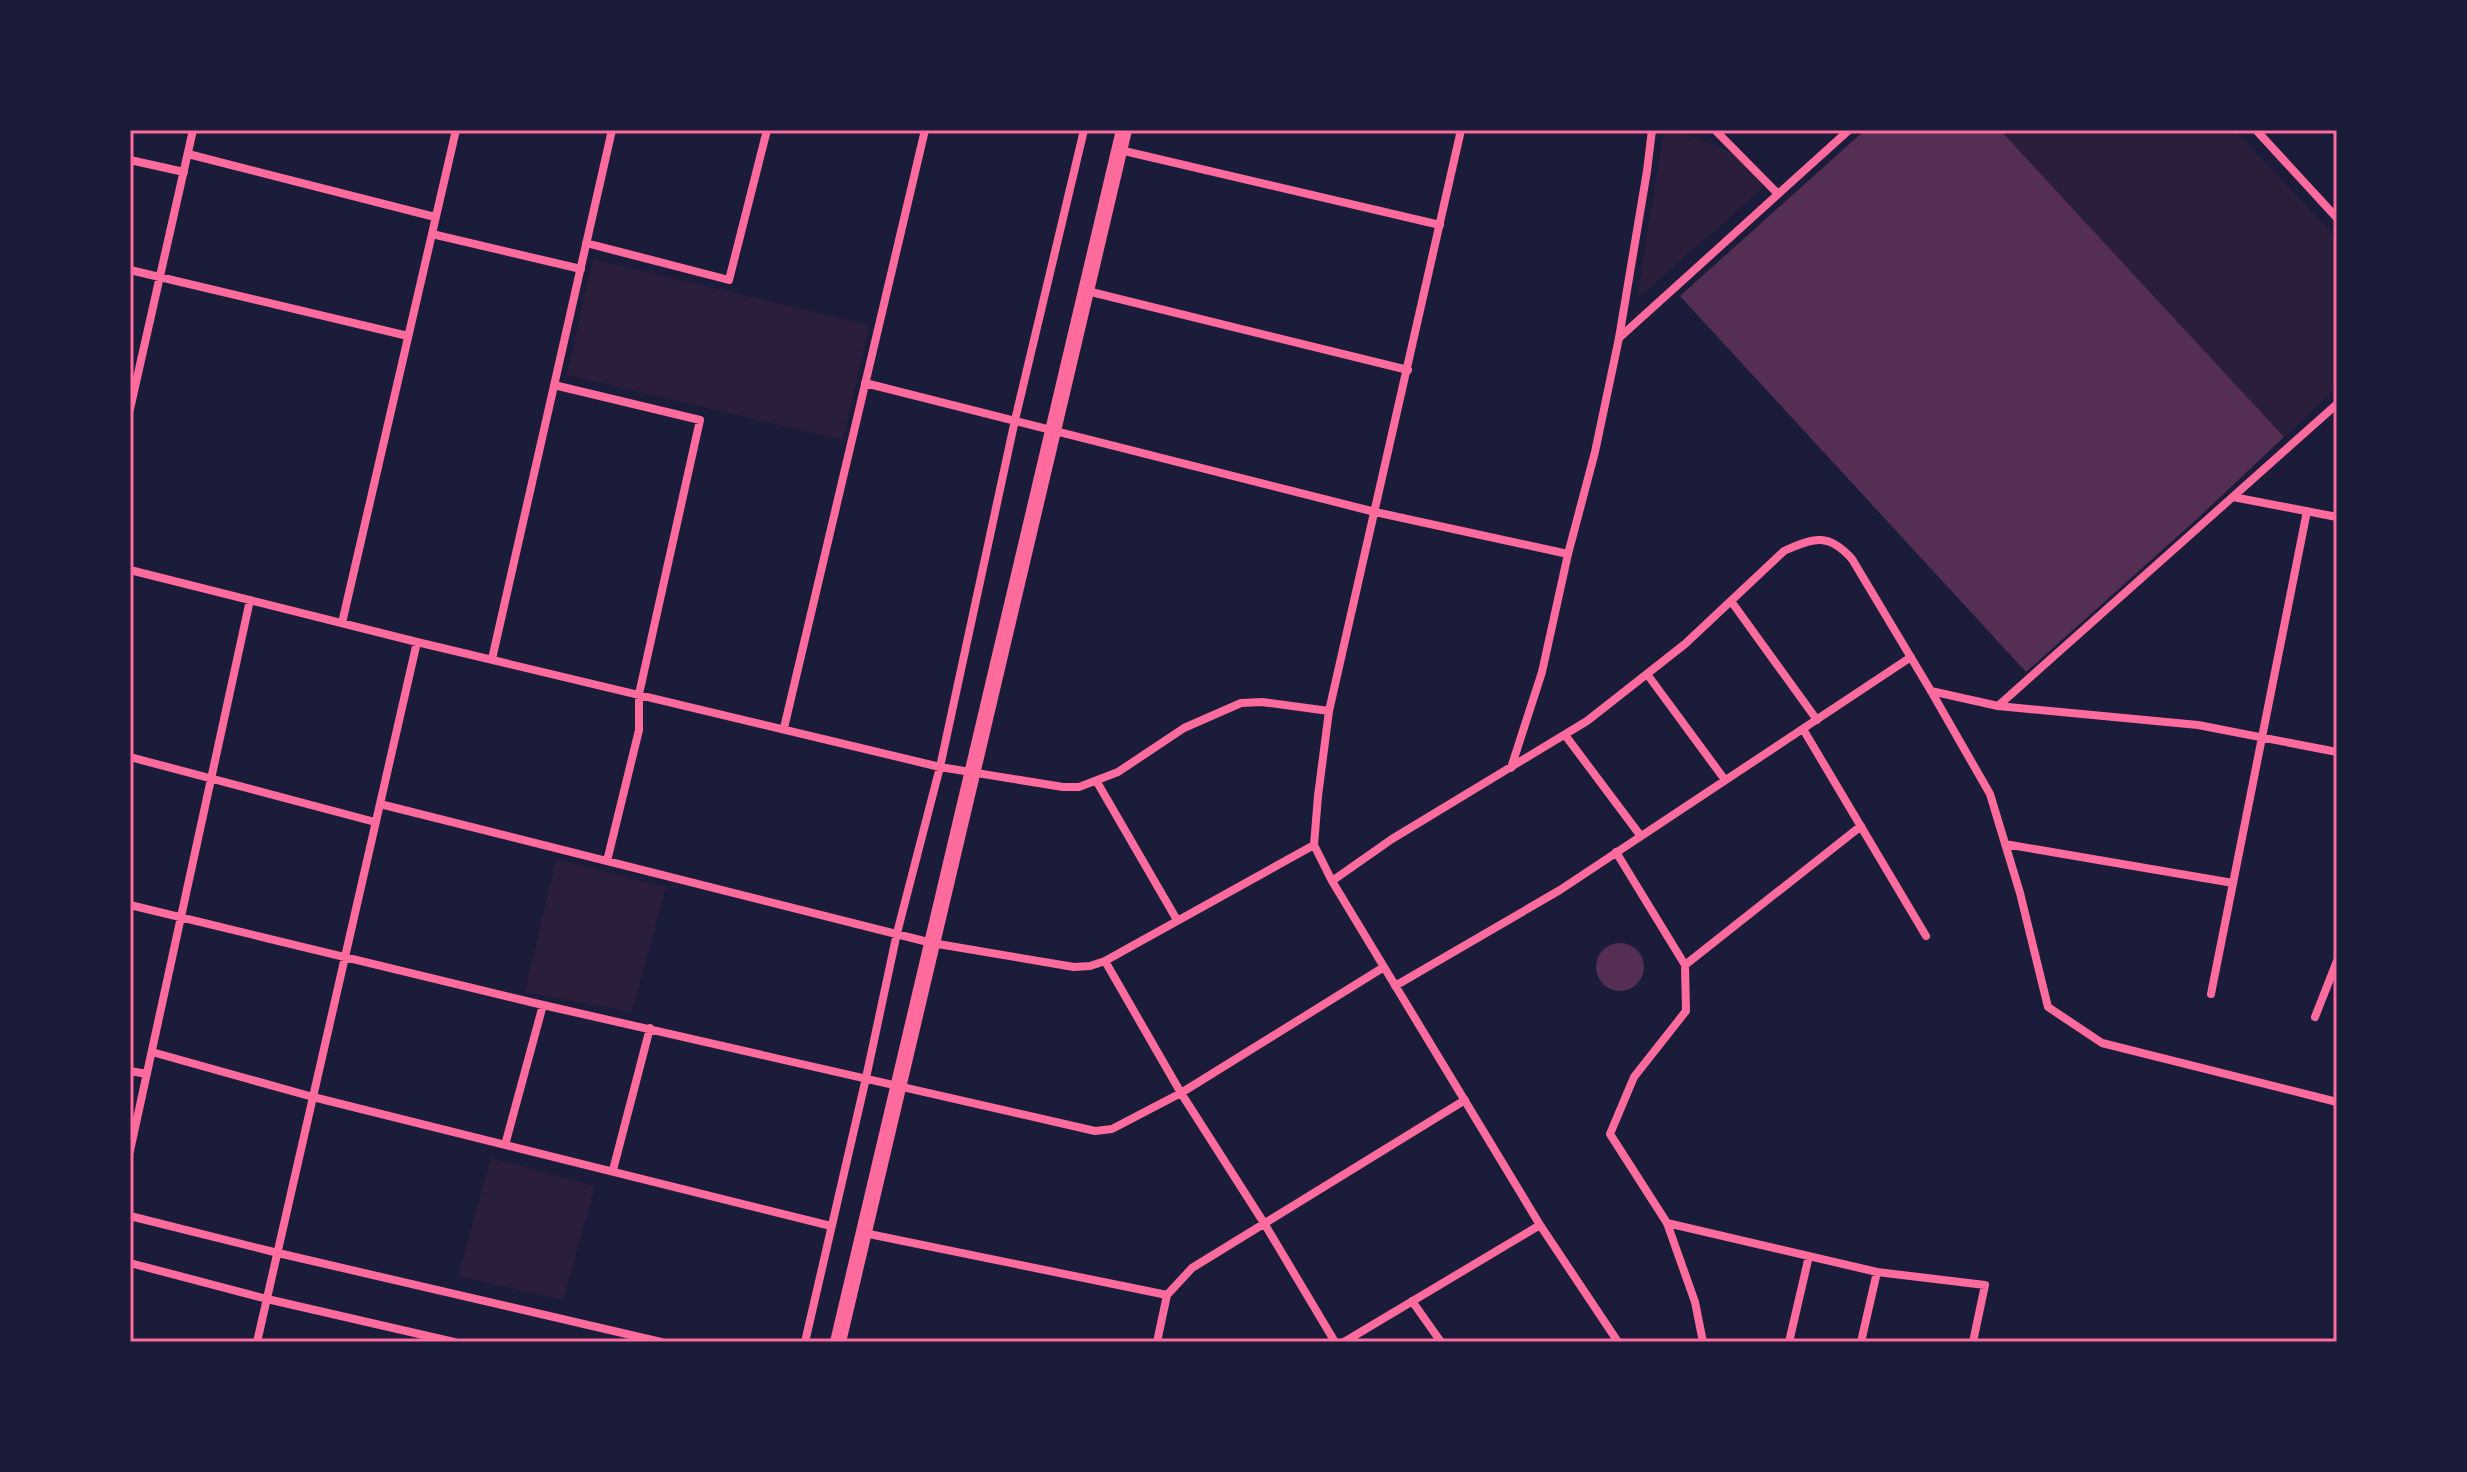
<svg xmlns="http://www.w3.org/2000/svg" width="2467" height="1472" font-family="Mulish,sans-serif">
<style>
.green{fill:#2a1e3b}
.building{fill:#542f53}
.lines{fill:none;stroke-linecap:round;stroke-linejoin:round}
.minor{stroke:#ff6b9d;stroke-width:8}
.primary{stroke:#ff6b9d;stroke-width:16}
.neatline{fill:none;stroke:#ff6b9d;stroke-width:3}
</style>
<rect width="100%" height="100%" fill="#1b1b3a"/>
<!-- green -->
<path class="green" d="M1664,130H1677L1735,154L1764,187L1637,299Z
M2000,130H2235L2337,238V387L2284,437Z
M593,259L869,325L843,440L567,375Z
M556,859L666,887L632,1012L525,992Z
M491,1158L595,1186L563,1300L458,1276Z"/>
<!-- building -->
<path class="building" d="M1865,130H2000L2284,437L2198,518L2026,672L1680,296Z
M1596 967a24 24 0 1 1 48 0a24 24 0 1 1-48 0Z"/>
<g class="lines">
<!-- minor -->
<path class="minor" d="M1461,130L1329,711L1318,796L1314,845L1332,881L1540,1225L1618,1342
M1715,130L1778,194
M2256,130L2337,218
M1120,150L1440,225
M188,154L435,217
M130,160L184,172
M432,234L581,269
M586,243L729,280L767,130
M130,270L408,336
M1087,291L1408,370
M1619,338L1849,130
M865,383L1375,512L1568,554
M554,385L700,420L639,694V730L607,861
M130,409L193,130
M2233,497L2337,517
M130,570L417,642L940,767L1063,787H1079L1118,772L1184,728L1241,703L1262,702L1329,711
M1731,601L1817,720
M342,623L456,130
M492,659L612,130
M1647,674L1725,780
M1931,691L1998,706L2198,725L2337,752
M1998,706L2337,404
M784,728L925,130
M1803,729L1926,936
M1565,735L1640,835
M130,757L375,822
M1511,768L1542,672L1568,554L1595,452L1619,338L1647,171L1652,130
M1097,782L1177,920
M380,804L932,943L1074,967L1090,966L1105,961L1314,845
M2005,844L2233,883
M1616,852L1685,965L1686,1011L1634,1077L1610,1134L1667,1223L1695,1302L1703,1342
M1332,881L1392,839L1587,721L1685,644L1784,551C1814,537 1829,533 1852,559L1931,691L1990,794L2020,893L2048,1007L2102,1043L2337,1102
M130,905L543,1005L1095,1131L1112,1129L1181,1093L1384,967
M1105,961L1181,1093L1264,1223L1335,1342
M1685,965L1861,826
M1395,986L1560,890L1911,657
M2211,994L2307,511
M2315,1017L2337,961
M152,1052L313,1097L831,1226
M130,1071L147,1074
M505,1145L543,1005
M130,1151L250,600
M613,1170L650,1028
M130,1216L278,1253L661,1342
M1667,1223L1877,1272L1985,1285L1973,1342
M864,1233L1167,1295
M130,1263L267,1299L454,1342
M1412,1301L1441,1342
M257,1342L417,642
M805,1342L866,1078L897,933L940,767L1015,420L1084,130
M1157,1342L1167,1295L1192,1268L1465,1100
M1344,1342L1540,1225
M1789,1342L1809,1256
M1861,1342L1877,1272"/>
<!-- primary -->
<path class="primary" d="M838,1342L1124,130"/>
</g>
<!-- border -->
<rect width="2467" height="1472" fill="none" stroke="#1b1b3a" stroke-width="264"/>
<rect x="132" y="132" width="2203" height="1208" class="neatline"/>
</svg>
